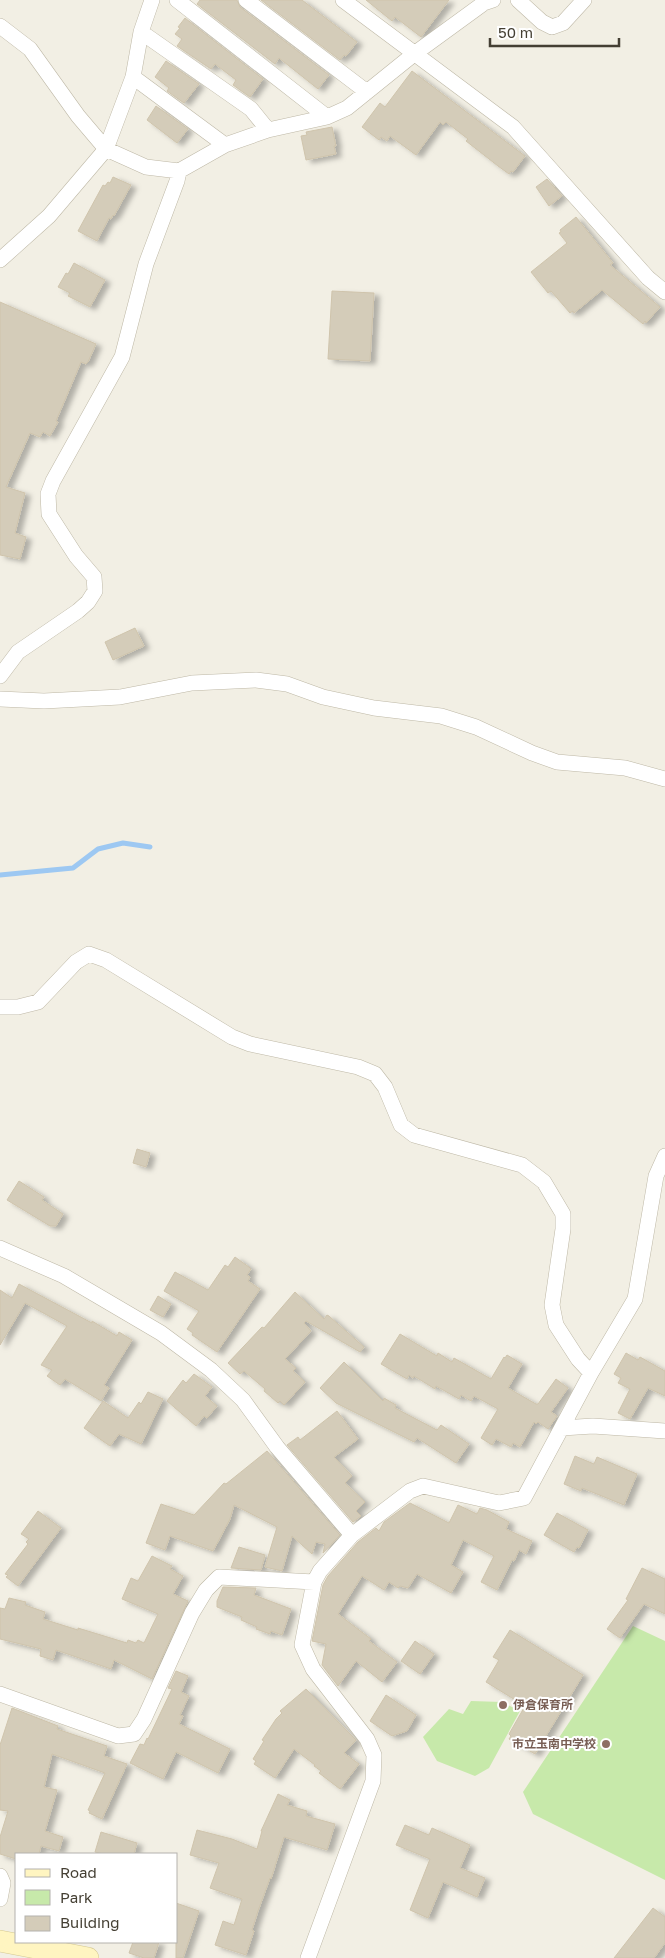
<svg xmlns="http://www.w3.org/2000/svg" width="665" height="1958" font-family="'Golos Text','Noto Sans JP',sans-serif">
<style>
.green{fill:#c7e9aa}
.lines{fill:none;stroke-linecap:round;stroke-linejoin:round}
.stream{stroke:#9dc8f2;stroke-width:5}
.building{fill:#d4ccb9;stroke:#cfc4ac;filter:url(#shadow)}
.minor-casing{stroke:#beb8a6;stroke-width:16}
.secondary-casing{stroke:#d4c891;stroke-width:22}
.minor{stroke:#fff;stroke-width:15}
.secondary{stroke:#fff5c1;stroke-width:21}
.education-dot{fill:#8d6e63;stroke:#fff;stroke-width:2}
.labels{text-anchor:middle;stroke-width:4;stroke-linejoin:round;paint-order:stroke}
.education-label{font-size:12px;font-weight:bold;fill:#785e54;stroke:#fff;text-anchor:start}
</style>
<defs>
<filter id="shadow"><feDropShadow dx="5.5" dy="3" stdDeviation="2.5" flood-color="#0004"/></filter>
</defs>
<rect width="100%" height="100%" fill="#f2efe4"/>
<!-- green -->
<path class="green" d="M633,1626L665,1641V1880L533,1814L523,1792Z
M471,1701L502,1702L520,1711L489,1768L475,1776L437,1761L423,1737L449,1709L463,1714Z"/>
<g class="lines">
<!-- stream -->
<path class="stream" d="M0,875L73,868L98,849L123,843L150,847"/>
</g>
<!-- building -->
<path class="building" d="M200,0H237L240,7L329,75L318,89L279,58L275,64L197,4Z
M261,0H302L357,42L346,56L344,55L340,60Z
M366,0H449L421,37L395,17L392,21Z
M185,18L263,79L250,97L233,85L236,80L215,64L211,69L177,46L182,39L175,34L180,28L178,27Z
M166,61L199,84L184,103L167,91L169,88L155,77Z
M412,71L525,156L513,172L511,171L509,174L498,166L466,141L468,139L446,122L443,125L440,122L416,155L390,136L387,141L381,137L379,140L362,127L380,103L385,107Z
M156,106L188,129L177,143L147,120Z
M332,127L336,146H334L336,154L306,160L301,136L307,135L306,132Z
M113,177L131,185L114,216L113,215L111,219L109,218L97,241L78,231L103,185L105,186L108,182L110,183Z
M547,179L562,196L549,206L536,187Z
M576,217L613,263L610,265L660,307L646,323L645,321L643,324L602,290L574,313L573,311L570,313L551,291L548,293L531,272L567,243L559,233L561,232L560,230Z
M74,263L105,280L90,307L68,296L70,293L58,287L66,273L68,274Z
M332,291L374,293L370,361L328,359Z
M0,302L96,344L88,362L86,364L81,362L56,421L58,422L50,436L43,432L40,437L30,433L6,487L25,493L15,533L26,537L20,559L0,555Z
M135,628L144,646L113,660L105,642Z
M137,1149L150,1153L146,1167L133,1163Z
M19,1181L44,1197L42,1200L63,1214L56,1226H50L7,1200Z
M235,1257L249,1267L251,1269L247,1275L250,1277L248,1281L260,1289L217,1352L192,1335L193,1333L187,1329L199,1311L164,1291L175,1272L208,1290L225,1265L228,1267Z
M19,1284L92,1323V1321L117,1336L119,1332L132,1340L104,1385L109,1388L101,1401L65,1379L60,1385L47,1376L52,1370L41,1365L67,1326L25,1303L0,1345V1290L12,1298Z
M295,1292L324,1319L327,1315L329,1316L364,1347L360,1352L306,1321L304,1323L311,1331L285,1359L296,1368L293,1371L305,1382L284,1405L280,1401L278,1403L264,1391L265,1389L244,1371L240,1374L228,1363L262,1327L264,1328Z
M158,1296L171,1304L163,1317L150,1310Z
M400,1334L437,1356L438,1353L452,1362L454,1358L491,1379L504,1357L505,1358L507,1355L522,1364L508,1388L536,1404H538L556,1379L568,1388L551,1412L557,1416L548,1429L538,1422L536,1424L534,1422L520,1447L513,1443L511,1447L496,1439L492,1445L481,1438L498,1409L474,1396L471,1401L461,1395L459,1399L436,1386L435,1389L414,1376L413,1378L409,1375L407,1379L381,1364Z
M626,1353L638,1360L640,1357L665,1371V1396L648,1388L630,1419L618,1413L630,1389L618,1383L621,1378L614,1374Z
M344,1362L383,1401L384,1398L396,1405L395,1408L437,1430L441,1425L469,1444L456,1463L417,1438L414,1442L336,1403L320,1388Z
M194,1374L212,1387L205,1396L217,1406L207,1418L204,1416L196,1426L167,1401L183,1380L186,1383Z
M148,1392L163,1399L141,1444L119,1434L110,1446L84,1428L103,1401L128,1418L139,1402L141,1404Z
M337,1411L358,1439L334,1457L352,1476L345,1483L365,1502L356,1511L361,1516L353,1522L287,1445L298,1437L300,1440Z
M267,1451L340,1535L323,1553L325,1544L316,1542L312,1554L292,1536L282,1571L265,1567L277,1527L234,1505L230,1519L213,1551L170,1536L165,1550L146,1543L161,1504L194,1515L224,1483L226,1484Z
M575,1456L594,1464L597,1457L637,1474L624,1505L582,1488L581,1491L564,1484Z
M410,1503L449,1523L458,1505L477,1514L480,1508L487,1510L509,1522L506,1529L532,1541L526,1554L519,1550L514,1561L512,1560L497,1590L481,1582L494,1556L463,1540L451,1565L463,1572L451,1593L417,1574L408,1588L400,1586L398,1588L389,1582L384,1590L362,1576L338,1614L371,1639L369,1641L397,1662L382,1682L356,1661L338,1686L322,1665L326,1644L312,1641L323,1585L328,1576L358,1542L376,1528L379,1531L384,1522Z
M38,1511L61,1528L18,1586L6,1577L8,1575L5,1574L28,1544L26,1542L29,1539L21,1534Z
M557,1513L588,1530L579,1548L577,1547L574,1552L544,1535Z
M239,1547L265,1555L261,1570L231,1568Z
M152,1556L172,1566L170,1569L183,1576L173,1594L188,1601L152,1679L114,1660L111,1669L56,1650L53,1660L40,1656L41,1649L0,1639V1608L5,1609L9,1598L26,1602L25,1605L45,1612L43,1619L78,1630V1628L127,1643L128,1640L136,1643L138,1640L144,1643L158,1614L122,1599L131,1578L138,1581Z
M642,1568L665,1579V1614L644,1604L620,1638L607,1629L628,1600L626,1599Z
M223,1587L256,1588L254,1595L291,1609L282,1635L271,1631L270,1634L256,1629L257,1627L241,1620L242,1617L217,1607V1601Z
M510,1630L583,1675L535,1754L509,1739L511,1736L509,1734L525,1706L486,1682L499,1660L493,1657Z
M415,1641L434,1654L420,1674L401,1661Z
M176,1671L188,1676L181,1692L189,1696L180,1715L183,1716L179,1724L230,1749L218,1773L176,1752L163,1779L130,1763L140,1744L144,1745L147,1738L148,1739L172,1689L168,1688Z
M306,1689L356,1740L344,1753L359,1764L340,1789L319,1773L321,1771L314,1766L315,1765L294,1749L275,1778L254,1764L256,1761L253,1759L264,1741L262,1740L276,1719L282,1713L280,1711Z
M386,1695L416,1715L407,1731L392,1736L370,1721Z
M12,1708L58,1726L57,1729L107,1746L104,1756L127,1764L102,1819L89,1813L90,1811L88,1810L105,1773L52,1754L44,1787L57,1790L45,1831L63,1837L59,1851L41,1846L39,1854H16V1859L0,1854V1837L8,1811L0,1810V1745Z
M278,1794L290,1800L287,1805L307,1811L306,1816L335,1824L327,1850L284,1837L271,1879L270,1878L258,1911L252,1930L254,1931L246,1955L215,1945L223,1921L234,1925L242,1899L210,1888L219,1863L190,1855L197,1830L232,1839L257,1849L262,1831H261Z
M405,1825L429,1835L432,1828L470,1845L460,1868L485,1878L477,1897L443,1882L428,1918L410,1910L430,1859L396,1845Z
M101,1832L137,1843L134,1854H103L95,1852Z
M176,1903L199,1911L183,1958H176Z
M653,1908L665,1917V1943L654,1958H614Z
M133,1942H159L154,1958H144L129,1953Z"/>
<g class="lines">
<defs>
<path id="minor" d="M177,0L327,117
M246,0L367,92
M343,0L513,127L648,278L665,292
M518,0L542,22L552,27L563,23L584,0
M0,26L30,49L78,116L106,149L146,167L179,171L225,145L268,130L327,117L347,108L414,54L484,3L493,0
M141,32L251,109L268,130
M133,77L225,145
M0,260L49,216L106,149L133,77L141,32L152,0
M0,676L18,652L78,611L88,602L95,591L94,577L76,556L49,514L48,494L53,481L122,357L146,264L177,181L179,171
M0,699L44,701L120,697L192,683L256,680L287,684L323,697L374,708L441,716L476,727L532,753L557,762L625,768L665,779
M0,1007H18L38,1002L76,962L89,954L106,960L232,1037L250,1044L358,1067L375,1074L385,1087L401,1125L414,1135L522,1165L544,1182L563,1214V1229L552,1305L556,1325L578,1359L591,1373
M0,1248L64,1276L161,1333L211,1370L243,1400L277,1447L352,1535L410,1491L423,1486L499,1503L524,1498L591,1373L635,1299L656,1176L665,1156
M562,1428L593,1426L665,1431
M0,1694L118,1736L134,1734L144,1719L192,1613L206,1590L219,1577L314,1582
M0,1876L3,1883L0,1899
M308,1958L373,1781L374,1755L367,1739L313,1669L302,1645L314,1582L320,1571L352,1535"/>
<path id="secondary" d="M0,1941L88,1958"/>
</defs>
<!-- minor casing -->
<use href="#minor" class="minor-casing"/>
<!-- secondary casing -->
<use href="#secondary" class="secondary-casing"/>
<!-- minor -->
<use href="#minor" class="minor"/>
<!-- secondary -->
<use href="#secondary" class="secondary"/>
</g>
<!-- markers -->
<g class="education-dot">
<circle cx="503" cy="1705" r="5"/>
<circle cx="606" cy="1744" r="5"/>
</g>
<g class="labels">
<!-- education labels -->
<g class="education-label">
<text x="513" y="1709">伊倉保育所</text>
<text x="596" y="1748" text-anchor="end">市立玉南中学校</text>
</g>
</g>
<!-- legend -->
<rect x="15" y="1853" width="162" height="90" fill="#ffffff" stroke="#b4b2ad"/>
<rect x="25" y="1869" width="25" height="8" fill="#fff5c1" stroke="#b4b2ad"/>
<text x="60" y="1878" font-size="15" fill="#443f33">Road</text>
<rect x="25" y="1890" width="25" height="15" fill="#c7e9aa" stroke="#b4b2ad"/>
<text x="60" y="1903" font-size="15" fill="#443f33">Park</text>
<rect x="25" y="1916" width="25" height="15" fill="#d4ccb9" stroke="#b4b2ad"/>
<text x="60" y="1928" font-size="15" fill="#443f33">Building</text>
<!-- scale -->
<path d="M490 38v8h129v-8" fill="none" stroke="#443f33" stroke-width="2.5"/>
<text x="498" y="38" font-size="15" fill="#443f33" stroke="#ffffff" stroke-width="4" paint-order="stroke">50 m</text>
</svg>
